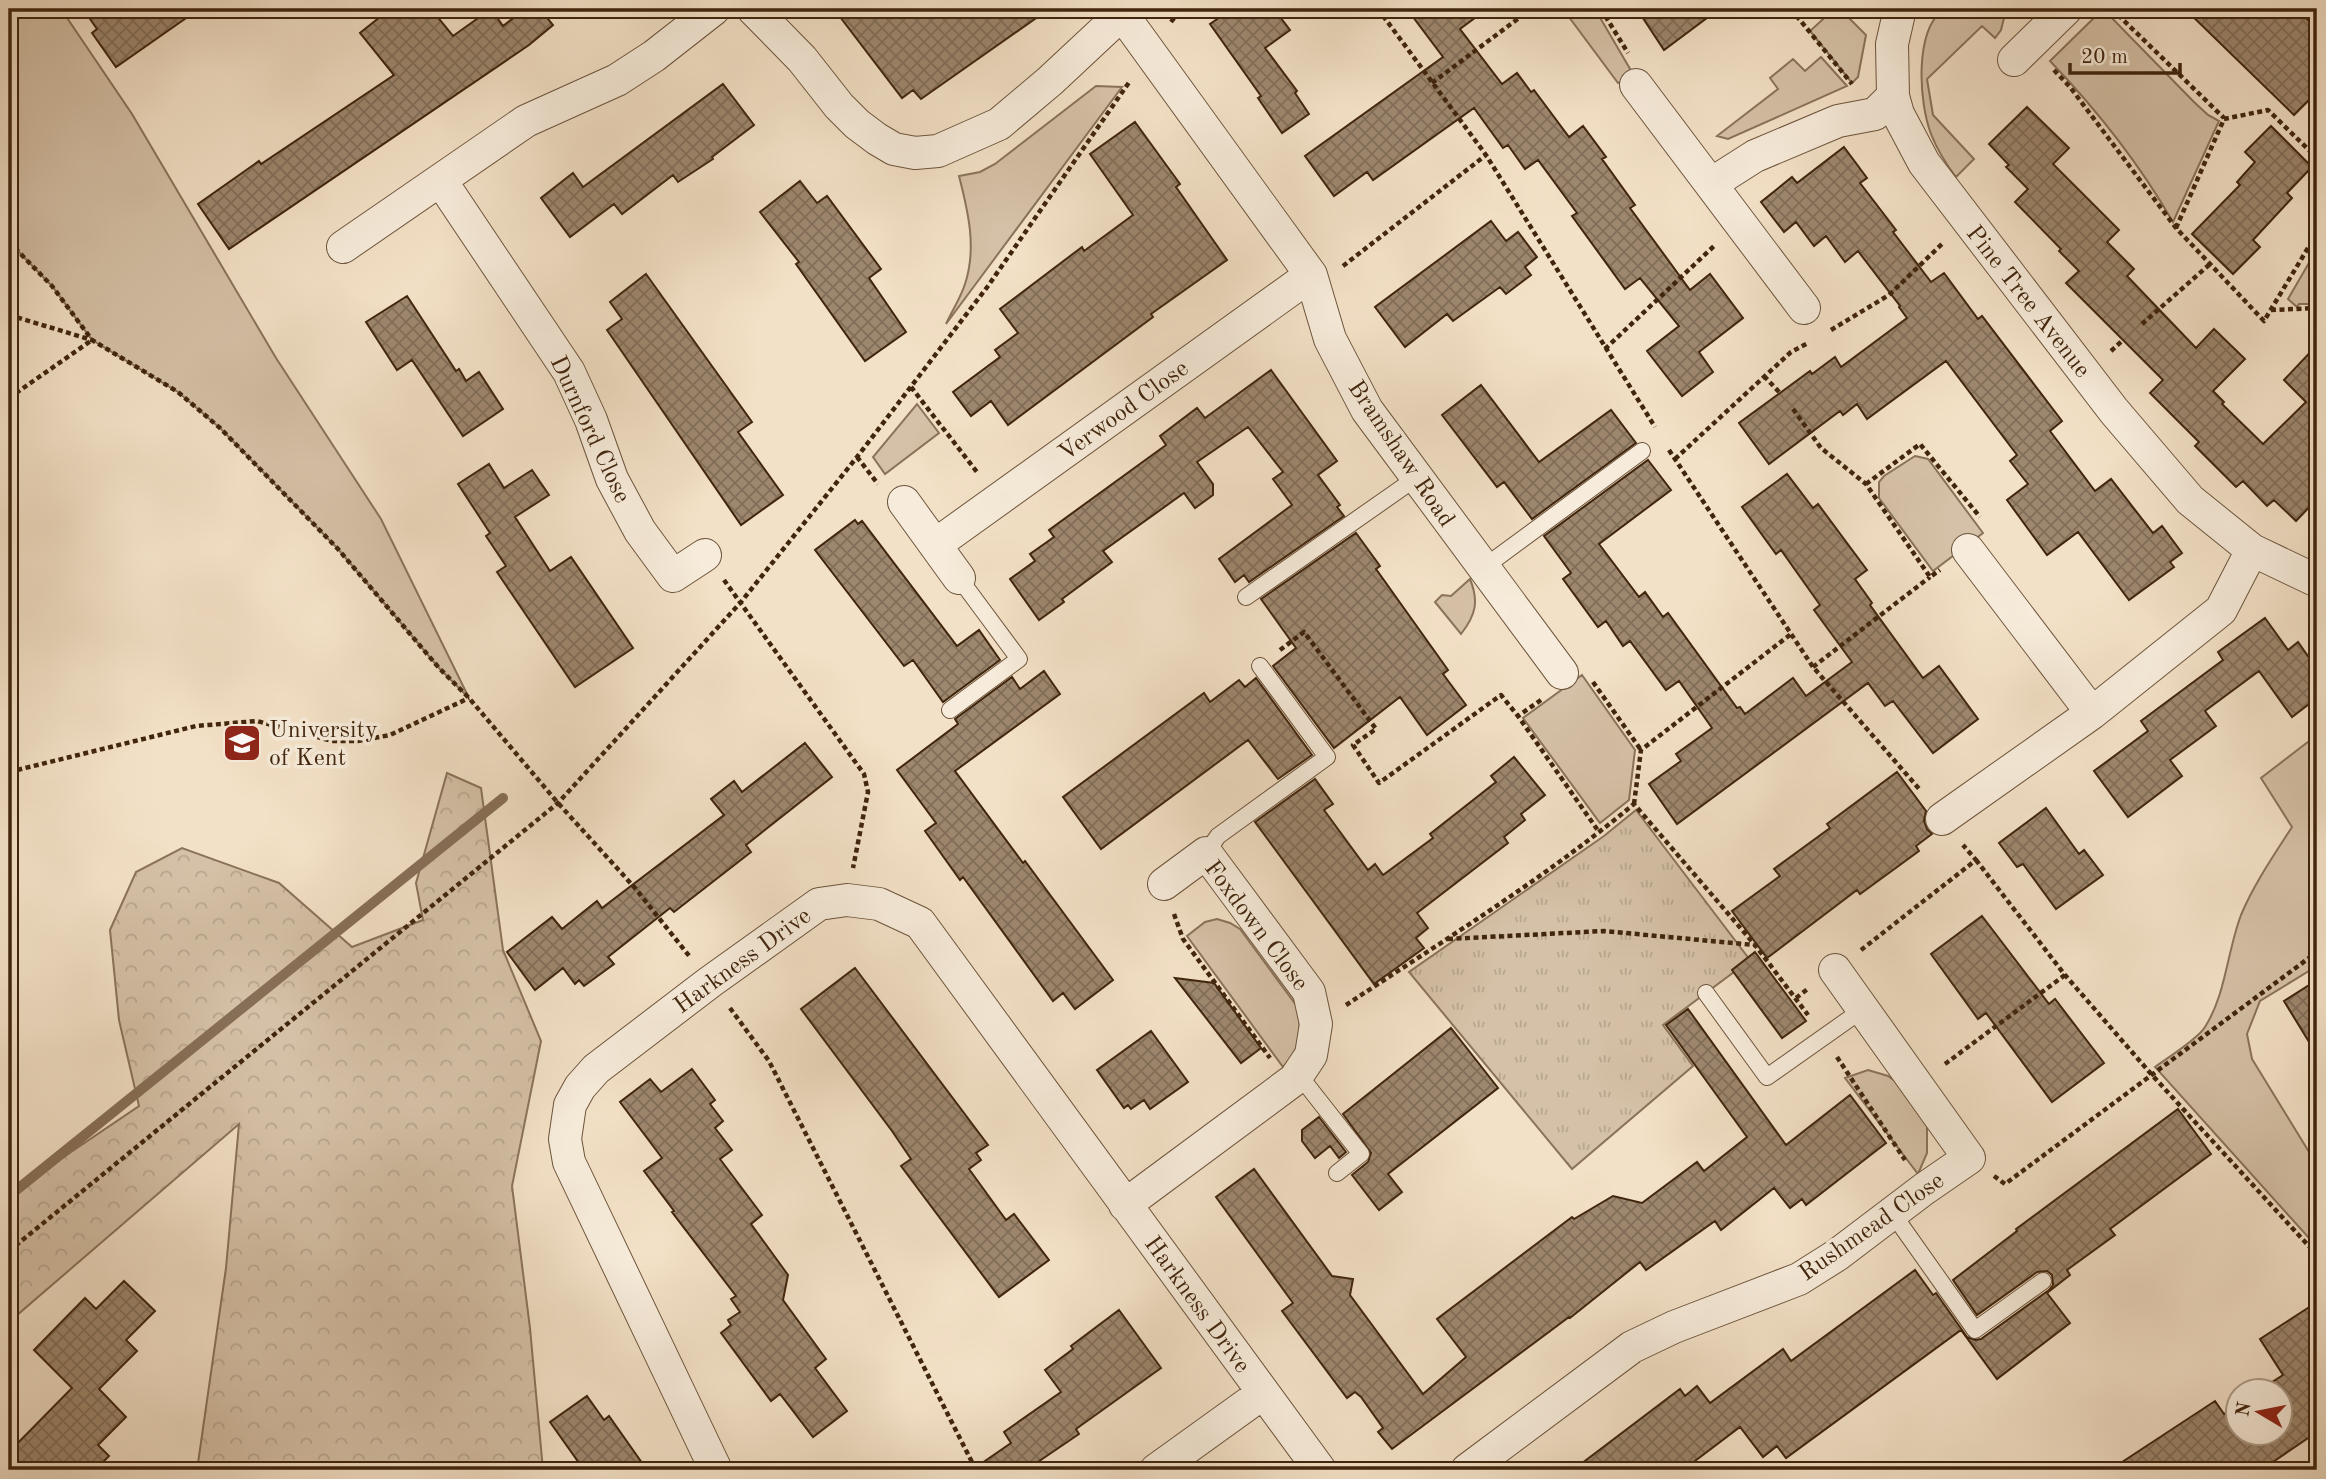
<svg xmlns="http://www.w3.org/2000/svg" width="2326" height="1479" font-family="'Old Standard TT',serif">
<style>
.grass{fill:#d5c1a7;stroke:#8a735a;stroke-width:2}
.forest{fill:url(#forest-crowns);stroke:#8a735a;stroke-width:2}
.park{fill:url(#park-tufts);stroke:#8a735a;stroke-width:2}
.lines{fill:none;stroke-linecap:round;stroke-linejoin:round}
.stream{stroke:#876f57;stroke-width:10}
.building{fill:url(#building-cross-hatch);stroke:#40250d;stroke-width:2}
.lane-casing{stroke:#6d543c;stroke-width:18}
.street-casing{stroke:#6d543c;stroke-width:34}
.path{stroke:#40250d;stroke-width:4.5;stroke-dasharray:5 3.5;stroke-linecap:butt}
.lane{stroke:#f7ecdb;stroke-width:16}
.street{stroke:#f7ecdb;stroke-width:32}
.labels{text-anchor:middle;stroke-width:7;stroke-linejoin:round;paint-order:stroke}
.street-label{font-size:24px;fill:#40250d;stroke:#f7ecdb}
.poi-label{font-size:24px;fill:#40250d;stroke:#f7ecdb;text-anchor:start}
</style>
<defs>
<pattern id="forest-crowns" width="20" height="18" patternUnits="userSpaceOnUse" patternTransform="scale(1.75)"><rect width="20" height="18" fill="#d5c1a7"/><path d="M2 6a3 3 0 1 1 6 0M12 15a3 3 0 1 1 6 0" fill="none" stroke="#b8a68f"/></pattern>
<pattern id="park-tufts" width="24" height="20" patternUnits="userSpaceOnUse" patternTransform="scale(1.75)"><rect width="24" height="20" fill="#d5c1a7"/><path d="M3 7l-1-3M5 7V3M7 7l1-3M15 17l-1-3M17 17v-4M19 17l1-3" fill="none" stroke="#b8a68f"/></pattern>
<pattern id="building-cross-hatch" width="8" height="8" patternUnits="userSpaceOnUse" patternTransform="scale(1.75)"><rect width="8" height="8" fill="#9d876e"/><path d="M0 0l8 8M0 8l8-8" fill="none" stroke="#816e59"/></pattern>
</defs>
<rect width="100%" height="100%" fill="#f3e1c7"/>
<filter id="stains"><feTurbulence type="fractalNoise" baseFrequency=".00286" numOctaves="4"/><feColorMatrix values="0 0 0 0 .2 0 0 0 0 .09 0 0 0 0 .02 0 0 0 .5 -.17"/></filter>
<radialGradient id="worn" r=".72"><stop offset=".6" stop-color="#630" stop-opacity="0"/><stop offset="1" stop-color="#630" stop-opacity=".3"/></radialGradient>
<!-- grass -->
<path class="grass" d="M9,9H61L132,114L276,358L381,519L469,698L439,668L338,549L220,428L178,392L92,340L52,286L9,242Z
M1563,9H1595L1633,74L1618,83Z
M1834,9H1840L1866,35L1858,77L1852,83L1810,31Z
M1943,9H1999L2004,18L2001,30L1995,38L1982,26L1927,79L1933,115L1974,159L1956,177C1946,164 1937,149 1931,134C1919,102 1914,33 1943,9Z
M2103,9L2194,102L2208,115L2219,121L2173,222C2140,165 2095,108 2050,61Z
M1821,57L1847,86L1728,139L1717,136L1778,89L1770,78L1793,59L1805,71Z
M1096,86L1122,87L946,324C952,311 961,297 965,284C977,248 968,211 959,176L980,172L995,164Z
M2317,249V304H2299L2297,307L2288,299Z
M917,404L939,433L885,474L873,457Z
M1915,456L1928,459L1983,533L1933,571L1879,498V482L1884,476Z
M1470,579C1479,601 1476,615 1461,634L1435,602L1442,595L1451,596Z
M1582,675L1635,750L1629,800L1600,823L1523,718Z
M2317,735V966L2260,1001L2247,1034L2252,1059L2317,1165V1247L2155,1067C2167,1058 2198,1039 2205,1027C2226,994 2227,952 2241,915C2254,884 2274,855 2292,827L2261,778Z
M1217,919L1230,923L1240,929L1296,1005C1303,1028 1301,1050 1283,1067L1187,936L1205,922Z
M1868,1070L1888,1076L1895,1081L1927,1125V1153L1918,1174L1845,1078Z"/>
<!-- forest -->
<path class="forest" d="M447,773L481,788L503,950L541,1041L512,1186L530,1328L543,1470H197L226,1268L239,1124L9,1322V1194L139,1106L119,1020L110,930L136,872L182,848L279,883L352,947L423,920L416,883Z"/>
<!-- park -->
<path class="park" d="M1636,810L1750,960L1663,1025L1693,1066L1572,1169L1409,972L1604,836Z"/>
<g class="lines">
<!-- stream -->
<path class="stream" d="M9,1196L503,798"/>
</g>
<!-- building -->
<path class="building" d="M83,9H199L116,67L92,33L97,29Z
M390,9H431L453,36L491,9L503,26L525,9H540L553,25L529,45L229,249L198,204L259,161L261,164L394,75L360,33Z
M834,9H1049L921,99L913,90L902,98Z
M1232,9H1274L1290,30L1265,48L1297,91L1295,93L1309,114L1282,133L1258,98L1261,96L1210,24Z
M1407,9H1487L1460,29L1502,84L1517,73L1531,92L1534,90L1569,137L1583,126L1606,157L1602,159L1635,205L1630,208L1690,290L1710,274L1743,318L1699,352L1713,372L1682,396L1647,351L1679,326L1640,278L1625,289L1572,216L1577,213L1538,160L1525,169L1508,145L1503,148L1474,108L1373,180L1367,172L1334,196L1305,156L1443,57Z
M1637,9H1719L1664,50Z
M2185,9H2297L2317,29V92L2294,115Z
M723,84L754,125L712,157L713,159L678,182L673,175L622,214L614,204L570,237L541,198L573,173L583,187Z
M2027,107L2069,148L2053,164L2119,230L2107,242L2134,269L2127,276L2196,348L2214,329L2245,359L2213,391L2224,402L2222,404L2263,444L2306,402L2284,380L2317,345V499L2296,521L2274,500L2267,506L2243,481L2236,487L2195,446L2199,442L2150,393L2163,380L2066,283L2079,271L2059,251L2061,249L2015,202L2028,189L2006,167L2009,165L1989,144Z
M1135,122L1180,184L1176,187L1227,260L1151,314L1153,317L1008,425L991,401L971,416L953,392L1000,357L995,350L1018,333L1000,309L1082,247L1084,251L1133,215L1090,154Z
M2271,126L2312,167L2287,193L2292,198L2253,240L2260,247L2233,274L2192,234L2240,185L2237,182L2255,162L2245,152Z
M1844,147L1867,178L1860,183L1896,230L1893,232L1931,282L1944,273L1978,319L1982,316L2062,421L2050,431L2095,491L2111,479L2153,533L2162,526L2182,553L2170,562L2174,567L2129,600L2078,532L2047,555L2007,500L2028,484L2010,461L2017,455L1946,361L1867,419L1857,404L1843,415L1840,411L1769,464L1739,423L1810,371L1812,374L1835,357L1841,367L1907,318L1899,307L1900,306L1858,251L1845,262L1826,236L1814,246L1796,222L1784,232L1761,202L1792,177L1797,183Z
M800,181L817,203L827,196L881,269L869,278L906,332L865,361L796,264L799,262L760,212Z
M1491,221L1506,241L1518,232L1537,257L1525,267L1531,275L1506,294L1500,287L1453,321L1447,314L1405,347L1375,307Z
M646,274L752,422L738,432L783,495L741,525L607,330L622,319L610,302Z
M407,296L456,371L459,369L466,381L479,372L503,409L463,436L412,360L397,370L366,322Z
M1271,370L1337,461L1318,475L1340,505L1337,507L1344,516L1249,582L1244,575L1235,582L1219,559L1292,505L1273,479L1283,472L1248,427L1197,462L1213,484V495L1195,508L1184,493L1103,551L1112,562L1062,599L1064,602L1039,620L1010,579L1035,561L1030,554L1054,537L1049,530L1166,445L1160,436L1197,408L1205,418Z
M1481,385L1539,462L1611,410L1636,443L1532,519L1504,482L1497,487L1442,415Z
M1648,460L1671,490L1599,544L1639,597L1645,592L1663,617L1668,613L1737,708L1740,707L1745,714L1793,678L1806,696L1852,662L1814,610L1820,605L1781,550L1776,554L1742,507L1787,474L1813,508L1818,504L1867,570L1855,579L1872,603L1870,605L1923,678L1939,666L1978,719L1933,753L1893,701L1885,706L1868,683L1677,824L1649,784L1681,761L1676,754L1712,728L1679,681L1666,690L1630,641L1623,646L1606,621L1598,627L1563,579L1571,573L1544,536Z
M489,464L504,488L532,470L549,495L515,517L550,571L571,557L633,648L575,687L497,572L506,566L486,536L490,533L458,484Z
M855,520L858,524L862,521L957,646L979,630L1000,660L943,702L913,660L904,666L815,550Z
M1356,533L1380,566L1376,569L1448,670L1443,674L1466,705L1427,735L1400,697L1334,748L1273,666L1296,648L1261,599Z
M2265,618L2288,650L2298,642L2317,669V698L2292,717L2259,671L2205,711L2216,726L2170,760L2182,776L2128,817L2094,771L2148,731L2141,721L2223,660L2218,652Z
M1044,671L1060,694L955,771L1023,863L1025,861L1113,980L1075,1009L1063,993L1053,1001L963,877L960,880L925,831L936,823L897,770L958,724L955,719L1012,677L1020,689Z
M1256,678L1312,755L1278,779L1248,740L1101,849L1063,797L1204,693L1210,702L1239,680L1245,687Z
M805,743L832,777L746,845L751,852L674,912L670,908L608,957L614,964L584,986L579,980L575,984L563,968L535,990L507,952L552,917L562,929L597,901L602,908L724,815L711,799L734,781L742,792Z
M1514,757L1545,795L1521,814L1525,820L1504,837L1508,843L1417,913L1428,928L1416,938L1424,948L1374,984L1255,822L1315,779L1333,804L1324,810L1368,870L1375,864L1383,875L1433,838L1430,834L1496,782L1491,776Z
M1897,772L1926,811L1924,821L1927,829L1932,834L1916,846L1919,851L1860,894L1857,890L1767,958L1732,911L1780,876L1774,869L1830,828L1827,824Z
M2046,808L2079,854L2084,850L2103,875L2056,909L2023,864L2017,867L1999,843Z
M1982,916L2049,1004L2055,999L2104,1063L2052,1102L1986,1013L1978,1019L1931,954Z
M1755,952L1806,1021L1782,1038L1732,970Z
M855,968L988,1145L976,1153L981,1160L969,1169L1006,1220L1014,1214L1049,1260L999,1297L901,1166L911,1159L892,1131L801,1009Z
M1175,978L1214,983L1261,1048L1241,1063Z
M2317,980V1055L2284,1001Z
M1688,1009L1786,1145L1850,1095L1886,1143L1806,1205L1802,1199L1790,1208L1774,1188L1721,1230L1715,1221L1646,1270L1640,1262L1570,1318L1569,1317L1392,1449L1378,1432L1383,1428L1361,1397L1355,1392L1347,1398L1282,1311L1293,1303L1216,1197L1254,1169L1332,1276L1353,1279L1350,1295L1423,1394L1466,1357L1437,1319L1572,1217L1574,1219L1613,1196L1642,1203L1697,1162L1704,1171L1747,1137L1666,1025Z
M1451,1028L1498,1088L1388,1174L1402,1192L1379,1210L1352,1175L1368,1162L1371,1153L1343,1114Z
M1151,1031L1188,1082L1150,1109L1144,1100L1131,1109L1128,1105L1124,1108L1097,1070Z
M692,1069L715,1100L710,1104L723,1121L715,1128L732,1150L720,1159L762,1215L751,1224L788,1275L783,1300L826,1359L815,1368L847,1411L813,1437L780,1394L771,1401L721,1333L731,1325L728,1320L740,1312L731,1299L736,1296L672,1212L674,1211L644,1171L662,1158L620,1102L650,1079L661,1092Z
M2178,1109L2211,1154L2110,1229L2115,1235L2067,1270L2070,1275L2047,1293L2070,1323L1997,1379L1961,1330L1786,1458L1777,1446L1763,1457L1740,1427L1683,1470H1573L1680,1389L1685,1396L1697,1386L1710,1403L1783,1349L1791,1361L1915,1270L1933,1295L1936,1293L1967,1337L1975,1340L1981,1339L2049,1290L2053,1285L2052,1275L2047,1271L2037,1272L1977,1315L1953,1280L2017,1231L2016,1229Z
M1319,1117L1346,1152L1339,1158L1330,1146L1315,1158L1302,1141V1130Z
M124,1281L155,1311L126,1340L137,1351L99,1389L126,1417L98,1445L109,1456L95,1470H20L9,1458V1452L72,1388L34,1350L85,1298L96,1309Z
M2317,1302V1432L2261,1470H2110L2215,1401L2224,1414L2238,1405V1433H2280V1391H2258L2283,1375L2260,1339Z
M1119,1310L1161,1368L1076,1429L1079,1434L1026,1470H972L1011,1443L1004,1432L1061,1392L1045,1370L1073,1349L1071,1346Z
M587,1396L604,1420L609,1416L647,1470H584L550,1422Z"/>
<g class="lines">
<defs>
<path id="lane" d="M1483,568L1642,451
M1246,597L1416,478
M950,710L1019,659L959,578
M1206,853L1218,836L1327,757L1260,666
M1706,993L1767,1077L1862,1010
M1299,1075L1361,1154L1337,1173
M1893,1214L1975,1330L2043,1281"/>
<path id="street" d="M753,9L802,59L839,106L857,124L877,139L894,149L915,153L938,151L999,124L1050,81L1127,9
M1900,9L1892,44L1893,96L1898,114L1924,163L2114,411L2190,500L2252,550L2317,581
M1122,14L1311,275L1330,339L1367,410L1562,673
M2014,60L2066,9
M1636,85L1804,308
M441,181L569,372L591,420L612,479L640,531L673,576L705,555
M1711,184L1755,156L1838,121L1875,114L1893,96
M343,247L526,121L617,80L654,56L714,9
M904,502L959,578
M935,545L1311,275
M1968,550L2092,713
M1942,819L2092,713L2221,610L2252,550
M1125,1205L1295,1079L1311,1055L1316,1024L1309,992L1206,853L1164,884
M716,1470L569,1162L565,1139L570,1105L580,1087L596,1069L710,982L819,904L847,900L879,904L920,923L1320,1470
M1156,1470L1263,1393
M1467,1470L1632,1347L1674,1327L1799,1279L1837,1255L1924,1189L1969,1158L1835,970"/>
</defs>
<!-- lane casing -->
<use href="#lane" class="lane-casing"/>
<!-- street casing -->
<use href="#street" class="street-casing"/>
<!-- path -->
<path class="path" d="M1378,9L1486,155L1655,427
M1601,9L1628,53
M1791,9L1852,84
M2112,9L2224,118
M1171,22L1181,9
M2054,70L2070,87L2176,228L2264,321L2317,233
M1432,83L1531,9
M2176,228L2224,119L2268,110L2317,158
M9,242L52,286L92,340L178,392L220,428L338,549L439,668L469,698L558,803L635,888L690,957
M1343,266L1486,155
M2271,310L2317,308
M9,315L92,340
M2142,324L2210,264
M1831,330L1889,295L1943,243
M1605,349L1714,246
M2111,351L2123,340
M1764,376L1780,393
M911,387L977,472
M9,398L92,340
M1793,409L1821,448L1866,484L1930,577L1940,570
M1669,450L1813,667L1921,791
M857,457L878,484
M1675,459L1791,352L1808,343
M1866,484L1920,444L1980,517
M724,580L864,774L868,792L853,868
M1280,650L1304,632L1376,729L1353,745L1379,783L1501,695L1518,716
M1813,667L1930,577
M1593,682L1641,750
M1541,700L1518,716L1599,832
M9,772L196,726L257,721L332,741H358L390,735L469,698
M1634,804L1641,750L1791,634
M1976,860L2065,975L2152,1075L2317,1255
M1174,914L1183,939L1270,1058
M1448,939L1604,931L1754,945
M1861,950L1976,860L1963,845
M1796,998L1809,988
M1346,1005C1443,941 1545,878 1634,804L1755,945L1808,1015
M730,1008L769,1061L976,1470
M1837,1057L1905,1160
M1945,1064L2065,975
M1994,1176L2005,1184L2317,952
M9,1251L558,803L741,602L857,457L988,286L1130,81"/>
<!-- lane -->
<use href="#lane" class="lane"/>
<!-- street -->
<use href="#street" class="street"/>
</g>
<!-- icons -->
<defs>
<symbol id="university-square" viewBox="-11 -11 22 22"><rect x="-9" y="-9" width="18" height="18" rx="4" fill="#8f2418" stroke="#f7ecdb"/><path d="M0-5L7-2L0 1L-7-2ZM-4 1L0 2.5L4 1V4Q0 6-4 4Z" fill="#fff"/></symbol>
</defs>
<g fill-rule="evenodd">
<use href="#university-square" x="220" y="721" width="44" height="44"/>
</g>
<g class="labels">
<!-- street labels -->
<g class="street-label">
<text transform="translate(2029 301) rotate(52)" y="8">Pine Tree Avenue</text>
<text transform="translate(1123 410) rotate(-36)" y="8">Verwood Close</text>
<text transform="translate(591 429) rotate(65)" y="8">Durnford Close</text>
<text transform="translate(1402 453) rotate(56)" y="8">Bramshaw Road</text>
<text transform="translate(1257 925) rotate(53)" y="8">Foxdown Close</text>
<text transform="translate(742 960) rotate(-36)" y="8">Harkness Drive</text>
<text transform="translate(1871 1226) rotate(-35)" y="8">Rushmead Close</text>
<text transform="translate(1198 1304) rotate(54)" y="8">Harkness Drive</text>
</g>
<!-- poi labels -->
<g class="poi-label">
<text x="269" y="737">University<tspan x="269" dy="28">of Kent</tspan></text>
</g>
</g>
<!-- margin -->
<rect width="2326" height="1479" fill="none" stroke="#f3e1c7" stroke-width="35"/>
<rect x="10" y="10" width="2305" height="1458" fill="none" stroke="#40250d" stroke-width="3.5"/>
<rect x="18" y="18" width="2291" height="1444" fill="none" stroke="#40250d" stroke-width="2"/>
<!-- north arrow -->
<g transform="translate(2259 1412) rotate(280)"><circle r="33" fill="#f7ecdb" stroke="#ae9c89" stroke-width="2"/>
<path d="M0-5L12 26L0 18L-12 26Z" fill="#8f2418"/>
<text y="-10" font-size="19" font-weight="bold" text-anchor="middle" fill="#40250d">N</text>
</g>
<!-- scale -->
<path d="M2070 63v10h110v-10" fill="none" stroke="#40250d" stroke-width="3.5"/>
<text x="2081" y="63" font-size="21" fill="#40250d" stroke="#f7ecdb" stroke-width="5" paint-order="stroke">20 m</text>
<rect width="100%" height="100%" filter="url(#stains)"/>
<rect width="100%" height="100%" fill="url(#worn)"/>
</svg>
